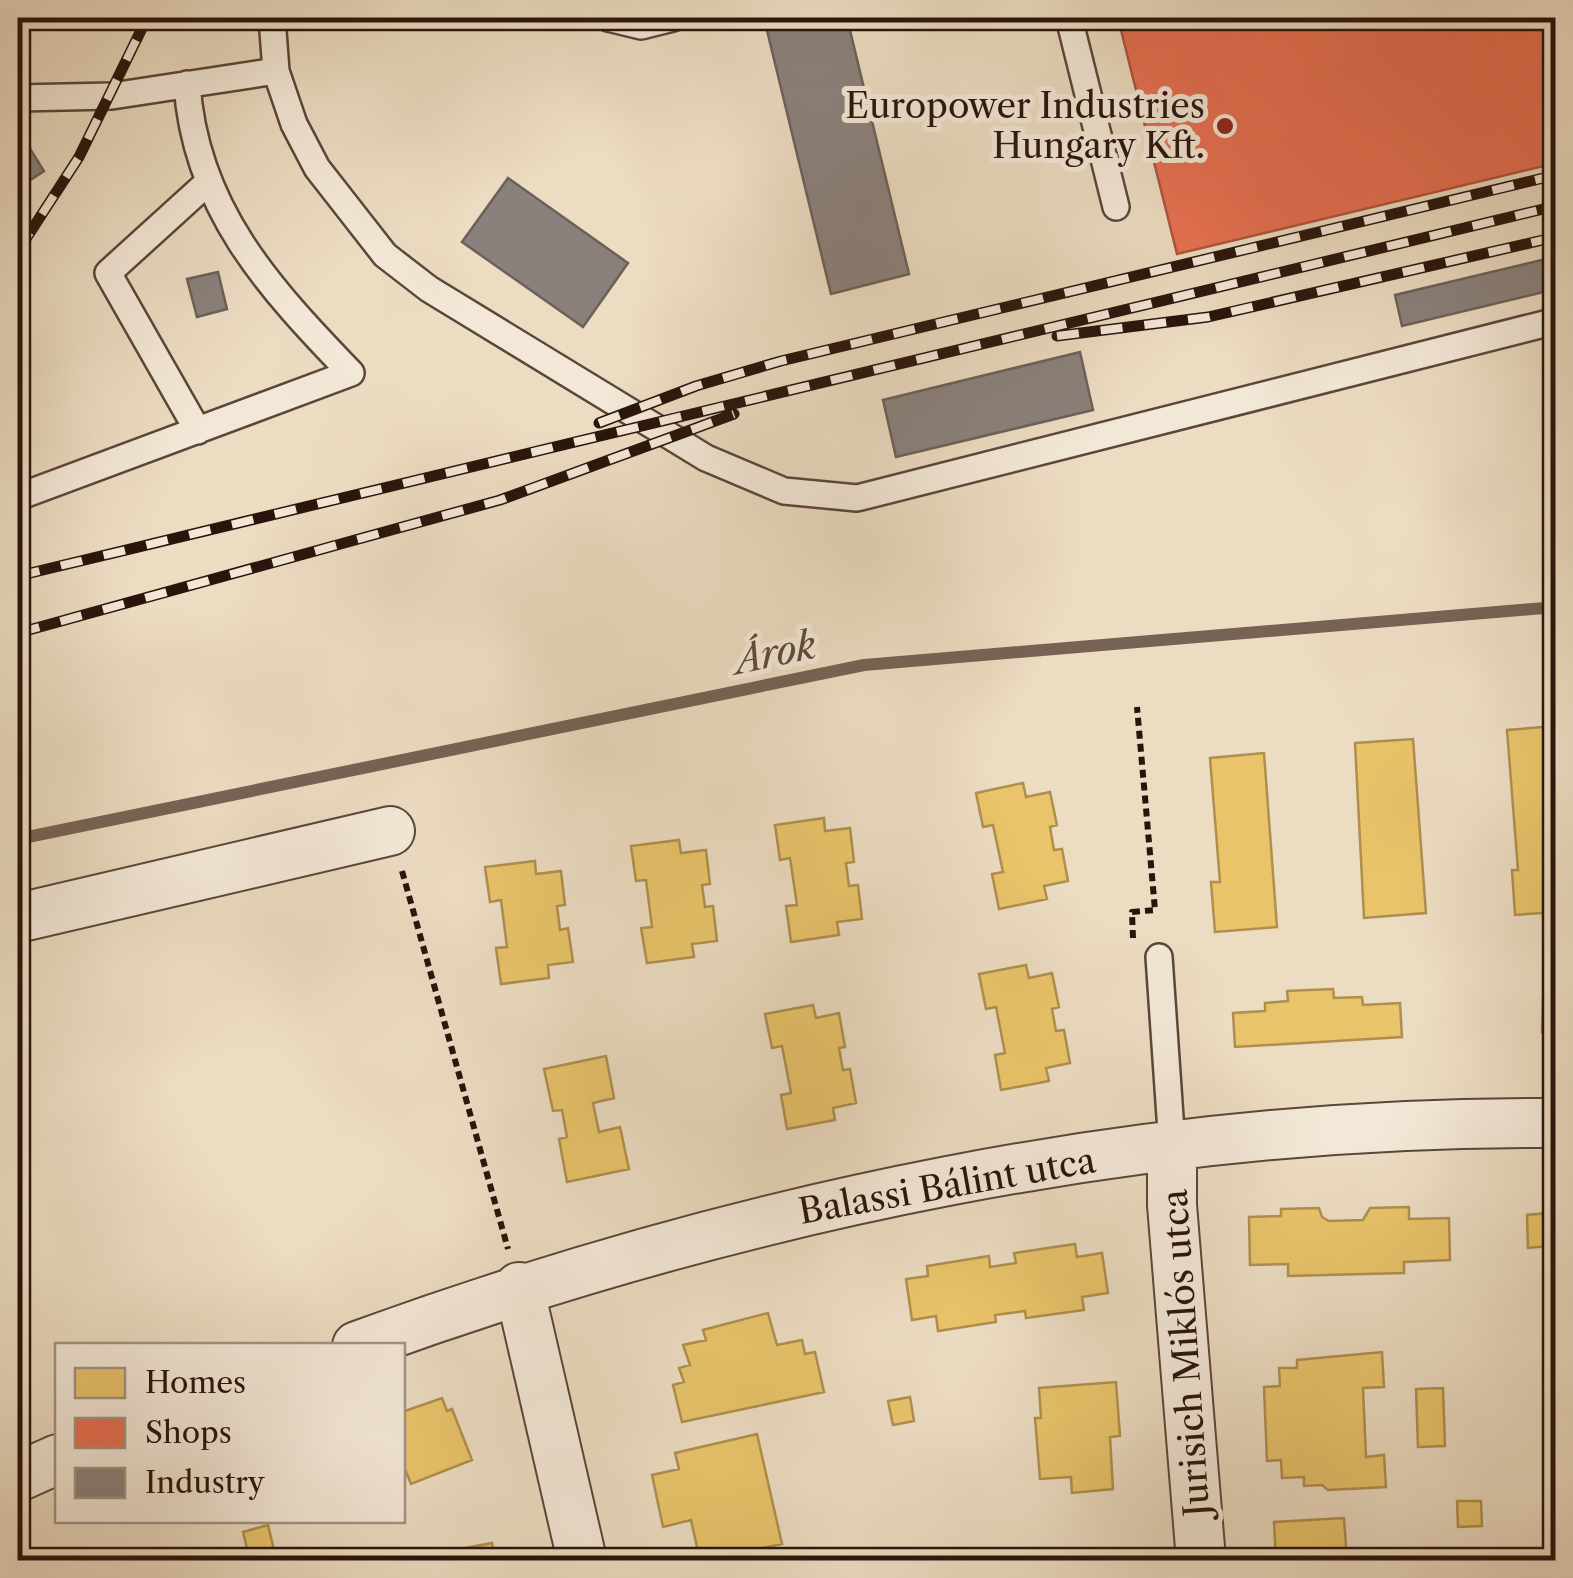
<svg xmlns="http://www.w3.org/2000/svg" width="1573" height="1578" font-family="'Libre Caslon Text',serif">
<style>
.homes{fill:#e9c46a;stroke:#af8f4e;stroke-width:2.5}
.shops{fill:#e76f51;stroke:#ae543c;stroke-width:2.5}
.industry{fill:#8a817c;stroke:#6d605a;stroke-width:2.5}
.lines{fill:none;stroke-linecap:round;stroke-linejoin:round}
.stream{stroke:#766354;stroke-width:12}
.lane-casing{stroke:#5a463a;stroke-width:30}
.street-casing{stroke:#5a463a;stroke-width:52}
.path{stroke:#29140c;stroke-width:6;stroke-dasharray:8 5;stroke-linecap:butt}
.lane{stroke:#f3e8d7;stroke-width:25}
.street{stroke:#f3e8d7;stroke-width:48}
.rail-casing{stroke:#29140c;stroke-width:11}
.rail{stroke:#f3e8d7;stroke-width:8;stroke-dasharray:22;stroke-linecap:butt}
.poi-dot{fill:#8f2418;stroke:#f3e8d7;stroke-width:4}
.labels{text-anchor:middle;stroke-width:10;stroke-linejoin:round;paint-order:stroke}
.poi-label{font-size:35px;fill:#29140c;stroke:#f3e8d7;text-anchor:end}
.street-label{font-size:35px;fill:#29140c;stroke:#f3e8d7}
.water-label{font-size:38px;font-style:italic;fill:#5d493c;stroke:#f3e8d7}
</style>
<rect width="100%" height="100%" fill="#ecdcc2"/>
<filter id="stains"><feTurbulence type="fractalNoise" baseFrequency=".002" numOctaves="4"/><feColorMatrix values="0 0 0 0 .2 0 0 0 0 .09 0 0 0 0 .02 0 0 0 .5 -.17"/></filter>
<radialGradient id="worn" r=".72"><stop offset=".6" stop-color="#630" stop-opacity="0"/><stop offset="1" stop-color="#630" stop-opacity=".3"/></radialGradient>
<!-- homes -->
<path class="homes" d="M1556,726V912L1515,915L1512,870H1518L1507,730Z
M1413,739L1426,913L1364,918L1355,743Z
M1264,753L1277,927L1215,932L1211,882H1220L1210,758Z
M1023,783L1026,797L1050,792L1057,825L1050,827L1054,850L1062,849L1068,881L1044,886L1047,899L999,909L992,874L1003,872L993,825L983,827L976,793Z
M824,818L825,831L850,828L854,862L846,863L849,886L858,885L862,919L837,922L839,935L791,942L786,906L797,905L790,858L780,860L775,825Z
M679,840L681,853L706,850L710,884L702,885L705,907L713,906L717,941L692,944L694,957L647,963L641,928L652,927L646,880L636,881L631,846Z
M535,861L536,874L561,871L565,905L557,906L560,930L568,928L573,962L548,965L549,978L501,984L496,948L507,947L501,900L490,902L485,867Z
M1026,965L1029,978L1052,973L1059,1007L1052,1009L1056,1031L1064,1030L1070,1063L1046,1068L1049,1081L1001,1090L995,1055L1005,1053L996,1007L986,1009L979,974Z
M1333,989L1334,998L1362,997L1363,1005L1400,1003L1402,1037L1235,1047L1233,1013L1265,1011V1003L1288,1001L1287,991Z
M1543,998H1556V1032H1542Z
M813,1005L816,1018L839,1013L845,1047L839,1048L843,1070L850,1069L856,1103L833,1108L835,1120L787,1129L781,1095L791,1093L782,1046L772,1048L765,1014Z
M606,1056L614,1098L593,1103L599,1132L620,1127L629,1169L567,1182L559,1139L567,1137L562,1110L553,1111L544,1069Z
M1556,1200V1266H1549V1246L1528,1248L1527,1215L1547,1213Z
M1409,1207V1219L1449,1218L1450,1260L1404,1262V1273L1288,1276V1264L1250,1265L1249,1217L1281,1216V1209L1319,1208L1322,1217L1329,1221L1363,1220L1370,1208Z
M1075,1244L1077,1257L1102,1253L1108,1293L1082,1297L1084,1310L1026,1318L1025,1311L995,1315L996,1322L938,1331L936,1316L912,1320L906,1279L928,1276L927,1266L989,1256L990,1267L1016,1263L1014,1253Z
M768,1313L777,1345L802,1340L805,1354L815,1352L824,1392L682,1422L673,1385L684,1382L679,1368L690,1365L683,1345L706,1340L703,1330Z
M1382,1352L1384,1387L1363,1388L1366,1457L1384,1455L1386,1487L1328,1490L1322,1485L1304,1486V1477L1282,1478L1281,1460L1267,1461L1264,1387L1280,1386L1279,1368H1297V1360Z
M1116,1382L1120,1436L1110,1437L1113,1489L1072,1493L1071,1477L1040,1479L1035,1418H1041L1039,1388Z
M1443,1388L1445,1446L1418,1447L1416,1389Z
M910,1397L914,1421L893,1425L888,1401Z
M442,1398L447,1411L452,1409L472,1460L411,1484L402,1462V1412Z
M757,1434L782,1544L700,1560L691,1520L663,1527L652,1475L679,1469L675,1453Z
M1457,1501H1481L1482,1526L1458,1527Z
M1344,1518L1347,1560H1276L1274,1522Z
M268,1525L274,1550L249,1557L243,1532Z
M492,1543L495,1560H400Z"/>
<!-- shops -->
<path class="shops" d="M1118,18H1556V163L1177,254Z"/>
<!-- industry -->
<path class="industry" d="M764,18H847L909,274L831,294Z
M19,131L44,171L18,188V132Z
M508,178L628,263L583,327L462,242Z
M1556,250V289L1402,326L1395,295L1554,257Z
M218,272L227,309L197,317L187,279Z
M1080,352L1093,410L896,457L883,400Z"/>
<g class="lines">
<!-- stream -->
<path class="stream" d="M18,839L864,665L1556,607"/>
<defs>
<path id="lane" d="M272,18L276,71L294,124L317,168L385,255L429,289L706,458L784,491L857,498L1556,321
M608,18L641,26L673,18
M1069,18L1116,207
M18,98L112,96L276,71
M198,431L108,273L206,184
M18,497L351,373C269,288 195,208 187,84
M1159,957L1172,1146"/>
<path id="street" d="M18,918L390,831
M1172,1146V1205L1201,1560
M519,1287L582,1560
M357,1346C739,1207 1147,1120 1556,1123
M18,1477L58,1459"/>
</defs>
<!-- lane casing -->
<use href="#lane" class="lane-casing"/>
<!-- street casing -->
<use href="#street" class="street-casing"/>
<!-- path -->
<path class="path" d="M402,871L508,1249
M1133,938L1132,912L1155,910L1137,707"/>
<!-- lane -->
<use href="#lane" class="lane"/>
<!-- street -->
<use href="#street" class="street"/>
<defs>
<path id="rail" d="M18,251L79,157L147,18
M1057,336L1208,317L1556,237
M599,423L696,386L781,361L1556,175
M18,576L1556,206
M18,633L500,500L734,414"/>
</defs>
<!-- rail casing -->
<use href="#rail" class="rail-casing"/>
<!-- rail -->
<use href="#rail" class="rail"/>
</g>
<!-- markers -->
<circle class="poi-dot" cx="1225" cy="126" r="10"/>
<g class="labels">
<!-- poi labels -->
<g class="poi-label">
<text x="1205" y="118">Europower Industries<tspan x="1205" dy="40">Hungary Kft.</tspan></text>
</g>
<!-- street labels -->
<g class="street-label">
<text transform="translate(947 1186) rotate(-10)" y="12">Balassi Bálint utca</text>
<text transform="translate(1186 1353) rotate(-94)" y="12">Jurisich Miklós utca</text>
</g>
<!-- water labels -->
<g class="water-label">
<text transform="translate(775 653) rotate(-12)" y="13">Árok</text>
</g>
</g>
<!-- margin -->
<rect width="1573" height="1578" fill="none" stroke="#ecdcc2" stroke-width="60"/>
<rect x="20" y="20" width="1533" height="1538" fill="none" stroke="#29140c" stroke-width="5"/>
<rect x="30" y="30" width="1513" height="1518" fill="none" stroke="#29140c" stroke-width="2.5"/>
<!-- legend -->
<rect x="55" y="1343" width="350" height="180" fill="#f3e8d7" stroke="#a29386" stroke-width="2.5"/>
<rect x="75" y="1368" width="50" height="30" fill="#e9c46a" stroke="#a29386" stroke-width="2.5"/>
<text x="145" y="1393" font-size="30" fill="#29140c">Homes</text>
<rect x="75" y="1418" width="50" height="30" fill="#e76f51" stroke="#a29386" stroke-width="2.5"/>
<text x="145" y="1443" font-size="30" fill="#29140c">Shops</text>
<rect x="75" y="1468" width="50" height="30" fill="#8a817c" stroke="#a29386" stroke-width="2.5"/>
<text x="145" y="1493" font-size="30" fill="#29140c">Industry</text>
<rect width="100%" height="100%" filter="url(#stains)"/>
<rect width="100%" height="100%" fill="url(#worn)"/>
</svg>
